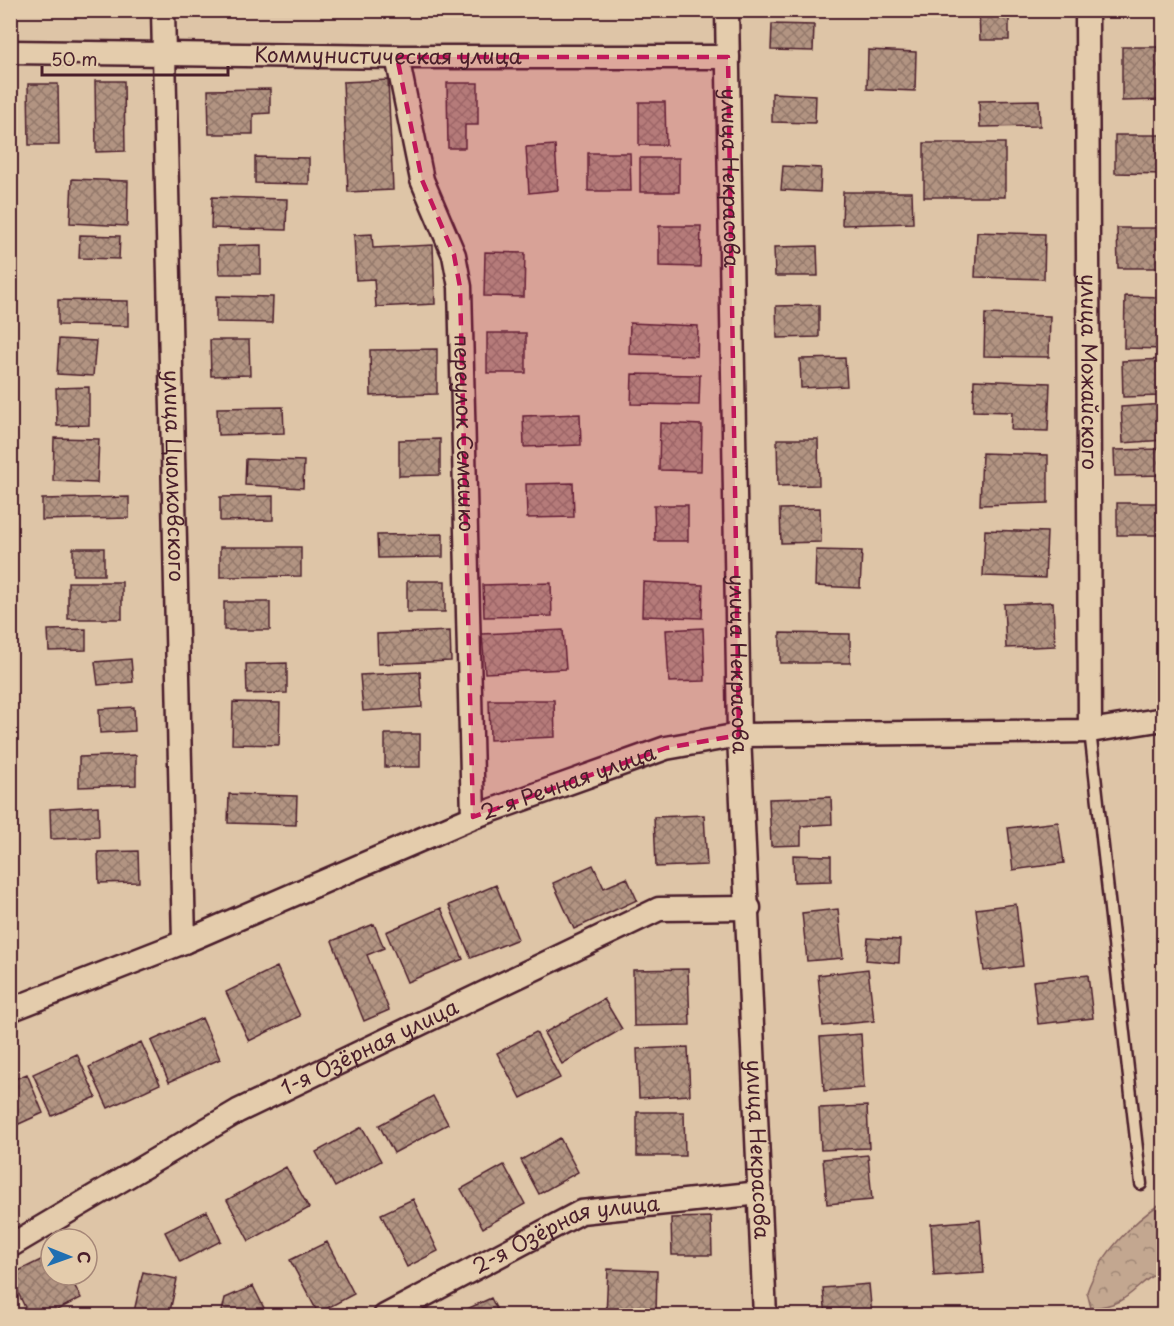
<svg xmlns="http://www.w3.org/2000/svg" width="1174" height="1326" font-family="'Playpen Sans',sans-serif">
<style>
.forest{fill:url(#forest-crowns);stroke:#86635e;stroke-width:1.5}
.building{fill:url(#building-cross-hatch);stroke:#4a1f2b;stroke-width:1.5}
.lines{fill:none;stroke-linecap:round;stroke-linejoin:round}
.service-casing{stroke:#4a1f2b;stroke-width:15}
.minor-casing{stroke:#4a1f2b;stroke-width:27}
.service{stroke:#e4ccac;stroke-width:10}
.minor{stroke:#e4ccac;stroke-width:22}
.marked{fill:#c2185b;fill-opacity:0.2;stroke:#c2185b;stroke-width:4.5;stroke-dasharray:12 8;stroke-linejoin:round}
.labels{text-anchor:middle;stroke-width:4.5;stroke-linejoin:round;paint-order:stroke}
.street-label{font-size:21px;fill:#4a1f2b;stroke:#e4ccac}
</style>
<defs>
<pattern id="forest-crowns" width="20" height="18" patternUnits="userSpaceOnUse" patternTransform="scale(1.5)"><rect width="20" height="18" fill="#c3a790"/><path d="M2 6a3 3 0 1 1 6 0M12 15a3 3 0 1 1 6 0" fill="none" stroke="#a08776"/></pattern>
<pattern id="building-cross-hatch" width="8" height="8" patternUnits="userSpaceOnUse" patternTransform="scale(1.5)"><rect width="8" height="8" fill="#b29482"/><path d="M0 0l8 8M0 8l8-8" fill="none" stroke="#93786b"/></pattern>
</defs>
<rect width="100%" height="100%" fill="#dec5a7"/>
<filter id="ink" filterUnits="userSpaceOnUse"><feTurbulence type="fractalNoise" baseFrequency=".0167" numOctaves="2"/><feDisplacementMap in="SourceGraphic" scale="12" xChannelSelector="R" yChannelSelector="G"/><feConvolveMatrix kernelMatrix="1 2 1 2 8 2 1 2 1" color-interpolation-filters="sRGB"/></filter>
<g filter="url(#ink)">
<!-- forest -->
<path class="forest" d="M1163,1202V1269C1131,1287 1131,1305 1091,1308L1087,1292C1099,1256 1132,1222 1163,1202Z"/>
<!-- building -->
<path class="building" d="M63,10H117V13H63Z
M202,10H231V14L201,13Z
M394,10H431V13H394Z
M979,10H1009V40H980Z
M772,24L814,25L813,51L771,50Z
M1122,47H1164V100L1122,101Z
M868,50L916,52L915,91L867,89Z
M388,80L393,190L348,192L343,82Z
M95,81H124L125,151L96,152Z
M447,83H478V125H465V148H448Z
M28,84H58L59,145H29Z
M270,89V113L253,114V134H209L208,90Z
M772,93L816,95L815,123L772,122Z
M1039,100L1040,126L980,127L979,101Z
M639,102H665L666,145H639Z
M1115,135H1164V174L1115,173Z
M924,143H1005V197H924Z
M555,145L558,190L529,193L526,147Z
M588,153H630L631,191H588Z
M255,157L309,158V184L255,183Z
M640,158H679V192H640Z
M783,166L821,168L820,192L781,190Z
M72,179L128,181L127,226L70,223Z
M843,192H912L913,223L842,225Z
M212,197L287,199L286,230L211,228Z
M659,226H701L700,267L659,266Z
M1117,228H1164V268H1118Z
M977,232L1045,234L1044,279L975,277Z
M372,234L373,248L433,245L435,304L376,307L374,279L356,280L354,235Z
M80,235L120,236L119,259L79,258Z
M261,245V274H219L218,246Z
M817,246L818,276H775L774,247Z
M485,252L525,253L524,297L484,296Z
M216,296L273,297L272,323L216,322Z
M1125,296L1164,297V349L1124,348Z
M58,300L128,301V326L58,325Z
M819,305V337L777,338L776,306Z
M985,314L1050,316L1049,357L984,356Z
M630,323L698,326L697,356L629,354Z
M487,333H526V373H487Z
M59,339L96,341L93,376L57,374Z
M210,340H249L250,375L211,376Z
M437,349V394L371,396L370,350Z
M845,358L847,386L801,388L800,359Z
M1164,359V396L1123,397L1122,361Z
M632,374L700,375L699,405L631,404Z
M974,380L1050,383L1048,431L1011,430L1012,412L973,411Z
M89,387V425L57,426L56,388Z
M1164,404V440L1123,443L1121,407Z
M283,407L284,433L218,435L217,408Z
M580,414L581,445L524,447L523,416Z
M660,423L702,425L701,471L659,470Z
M54,438L99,439L97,483L53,481Z
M440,439V475L399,476V440Z
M777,439H818L819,485L778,486Z
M1164,449V475L1115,476L1114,450Z
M982,453L1048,455V503L980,505Z
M246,459L304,461L303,488L245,485Z
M573,483L574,517L527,518L526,484Z
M273,496V520L220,521V497Z
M129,497V518L42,520V499Z
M1117,503H1164V535H1117Z
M654,505H688V541H655Z
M820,508L821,542L781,543L780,509Z
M985,530L1047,532L1045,578L983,576Z
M443,534V557L378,558L377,535Z
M220,547H301V576L220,577Z
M73,548H104V575H73Z
M816,550L862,551L860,588L815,586Z
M407,581H445V612H407Z
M68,582H122V619H68Z
M643,582L703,585L702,618L642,616Z
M551,583L552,616L484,617L483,585Z
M224,602H270V630H224Z
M1053,602L1055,646L1006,648L1004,604Z
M703,628L705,681L669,682L666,630Z
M86,629V650L49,651L48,630Z
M563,630L566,669L485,673L482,634Z
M450,631L451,661L378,664L377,634Z
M780,633L850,634V663H780Z
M131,659L133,682L98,685L95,662Z
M287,663V693L247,694L246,664Z
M420,672L422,707L363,711L360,675Z
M489,700H554L555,737L490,740Z
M233,702L280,703L279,745L232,744Z
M134,707L135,731L100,733L99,709Z
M385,734H420V767H385Z
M136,755V785L79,787V757Z
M229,794L297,796L296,825L228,823Z
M831,797L832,824L801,826V845L771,846L769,799Z
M98,806L99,837L51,839L50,809Z
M704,815L707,865L656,867L654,817Z
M1058,822L1064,863L1013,870L1008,828Z
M138,851L139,882L99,883L98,852Z
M793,855L831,856V881L794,882Z
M593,865L604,888L627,878L637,900L574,929L553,883Z
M1159,866H1164L1163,927Z
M496,885L518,939L471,958L449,905Z
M1016,904L1023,966L984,971L976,909Z
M441,908L463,959L407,982L386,932Z
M838,909L843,958L807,961L802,913Z
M374,924L384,948L367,955L389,1010L364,1021L332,941Z
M868,938L900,940L899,963L866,960Z
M277,967L300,1016L249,1041L226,992Z
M688,969L690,1025L634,1026L633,970Z
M868,969L874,1021L823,1026L818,975Z
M1088,975L1093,1018L1038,1024L1033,981Z
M604,999L622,1029L562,1064L544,1033Z
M202,1018L220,1059L169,1082L151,1041Z
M536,1032L560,1078L521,1098L497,1053Z
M861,1034L864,1088L824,1091L820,1037Z
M141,1042L160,1084L108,1108L89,1067Z
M688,1047L690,1095L639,1098L637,1049Z
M77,1054L96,1097L52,1116L33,1074Z
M27,1074L43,1113L10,1128V1081Z
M433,1096L448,1124L394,1153L379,1125Z
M867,1106L869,1148L821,1150L819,1108Z
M637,1112H684L685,1156H637Z
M362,1127L381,1161L335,1187L316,1152Z
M560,1138L578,1172L539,1194L521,1160Z
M868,1155L872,1200L827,1204L823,1159Z
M504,1165L525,1204L483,1228L461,1189Z
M286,1167L309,1208L249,1241L227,1200Z
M413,1199L438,1251L407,1267L381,1214Z
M207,1211L221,1241L180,1262L165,1232Z
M711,1217L712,1255H672L671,1218Z
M980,1220L984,1273L934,1276L931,1224Z
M327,1242L354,1294L318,1313L290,1260Z
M51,1255V1275H69L81,1298L45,1316H29L10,1275Z
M608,1269L657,1271L656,1316H606Z
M143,1272L177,1279L169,1316H133Z
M869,1284L872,1316H826L823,1288Z
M253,1286L268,1316H221L225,1298Z
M491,1298L500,1316H452Z"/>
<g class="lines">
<defs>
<path id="service" d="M1090,731L1141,1184"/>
<g id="minor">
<path id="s1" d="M163,10L184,942"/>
<path id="s2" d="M727,10L739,735L765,1316"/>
<path id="s3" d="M1087,10L1090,731"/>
<path id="s4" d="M10,52L397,57H728"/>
<path id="s5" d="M397,57L422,180L454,255L460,287L473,817"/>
<path id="s6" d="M10,1010L184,942L473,817L666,748L739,735L1090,731L1164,719"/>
<path id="s7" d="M10,1246L238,1111L659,909L749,908"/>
<path id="s8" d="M385,1316L581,1212L760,1193"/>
</g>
</defs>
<!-- service casing -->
<use href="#service" class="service-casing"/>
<!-- minor casing -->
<use href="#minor" class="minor-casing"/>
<!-- service -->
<use href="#service" class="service"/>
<!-- minor -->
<use href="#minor" class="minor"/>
</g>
</g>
<!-- marked area -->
<path class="marked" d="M397,57H728L739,735L666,748L473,817L460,287L454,255L422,180Z"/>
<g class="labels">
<!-- street labels -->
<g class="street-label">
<text dy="7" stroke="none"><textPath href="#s4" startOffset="378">Коммунистическая улица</textPath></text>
<text dy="7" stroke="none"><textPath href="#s2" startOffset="168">улица Некрасова</textPath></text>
<text dy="7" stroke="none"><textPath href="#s3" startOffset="362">улица Можайского</textPath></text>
<text dy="7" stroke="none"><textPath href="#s5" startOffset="386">переулок Семашко</textPath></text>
<text dy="7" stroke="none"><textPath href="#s1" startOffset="466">улица Циолковского</textPath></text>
<text dy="7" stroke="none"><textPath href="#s2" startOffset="654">улица Некрасова</textPath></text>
<text dy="7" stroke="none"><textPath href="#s6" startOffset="603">2-я Речная улица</textPath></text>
<text dy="7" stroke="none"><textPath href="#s7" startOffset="411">1-я Озёрная улица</textPath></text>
<text dy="7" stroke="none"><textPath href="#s2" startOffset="1140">улица Некрасова</textPath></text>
<text dy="7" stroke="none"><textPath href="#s8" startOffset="201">2-я Озёрная улица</textPath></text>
</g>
</g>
<!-- margin -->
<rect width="1174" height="1326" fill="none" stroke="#e4ccac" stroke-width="36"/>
<rect x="18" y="18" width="1138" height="1290" fill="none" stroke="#4a1f2b" stroke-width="2" filter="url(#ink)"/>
<!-- north arrow -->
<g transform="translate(69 1257) rotate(91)"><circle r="28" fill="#e4ccac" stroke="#a68778" stroke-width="1.5"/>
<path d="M0-4.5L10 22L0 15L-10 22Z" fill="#1f6fb2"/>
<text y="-9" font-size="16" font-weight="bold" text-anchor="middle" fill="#4a1f2b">С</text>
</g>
<!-- scale -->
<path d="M42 66v9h186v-9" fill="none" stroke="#4a1f2b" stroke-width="3"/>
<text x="51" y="66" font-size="18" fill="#4a1f2b" stroke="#e4ccac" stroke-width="4.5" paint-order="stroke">50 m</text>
</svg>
